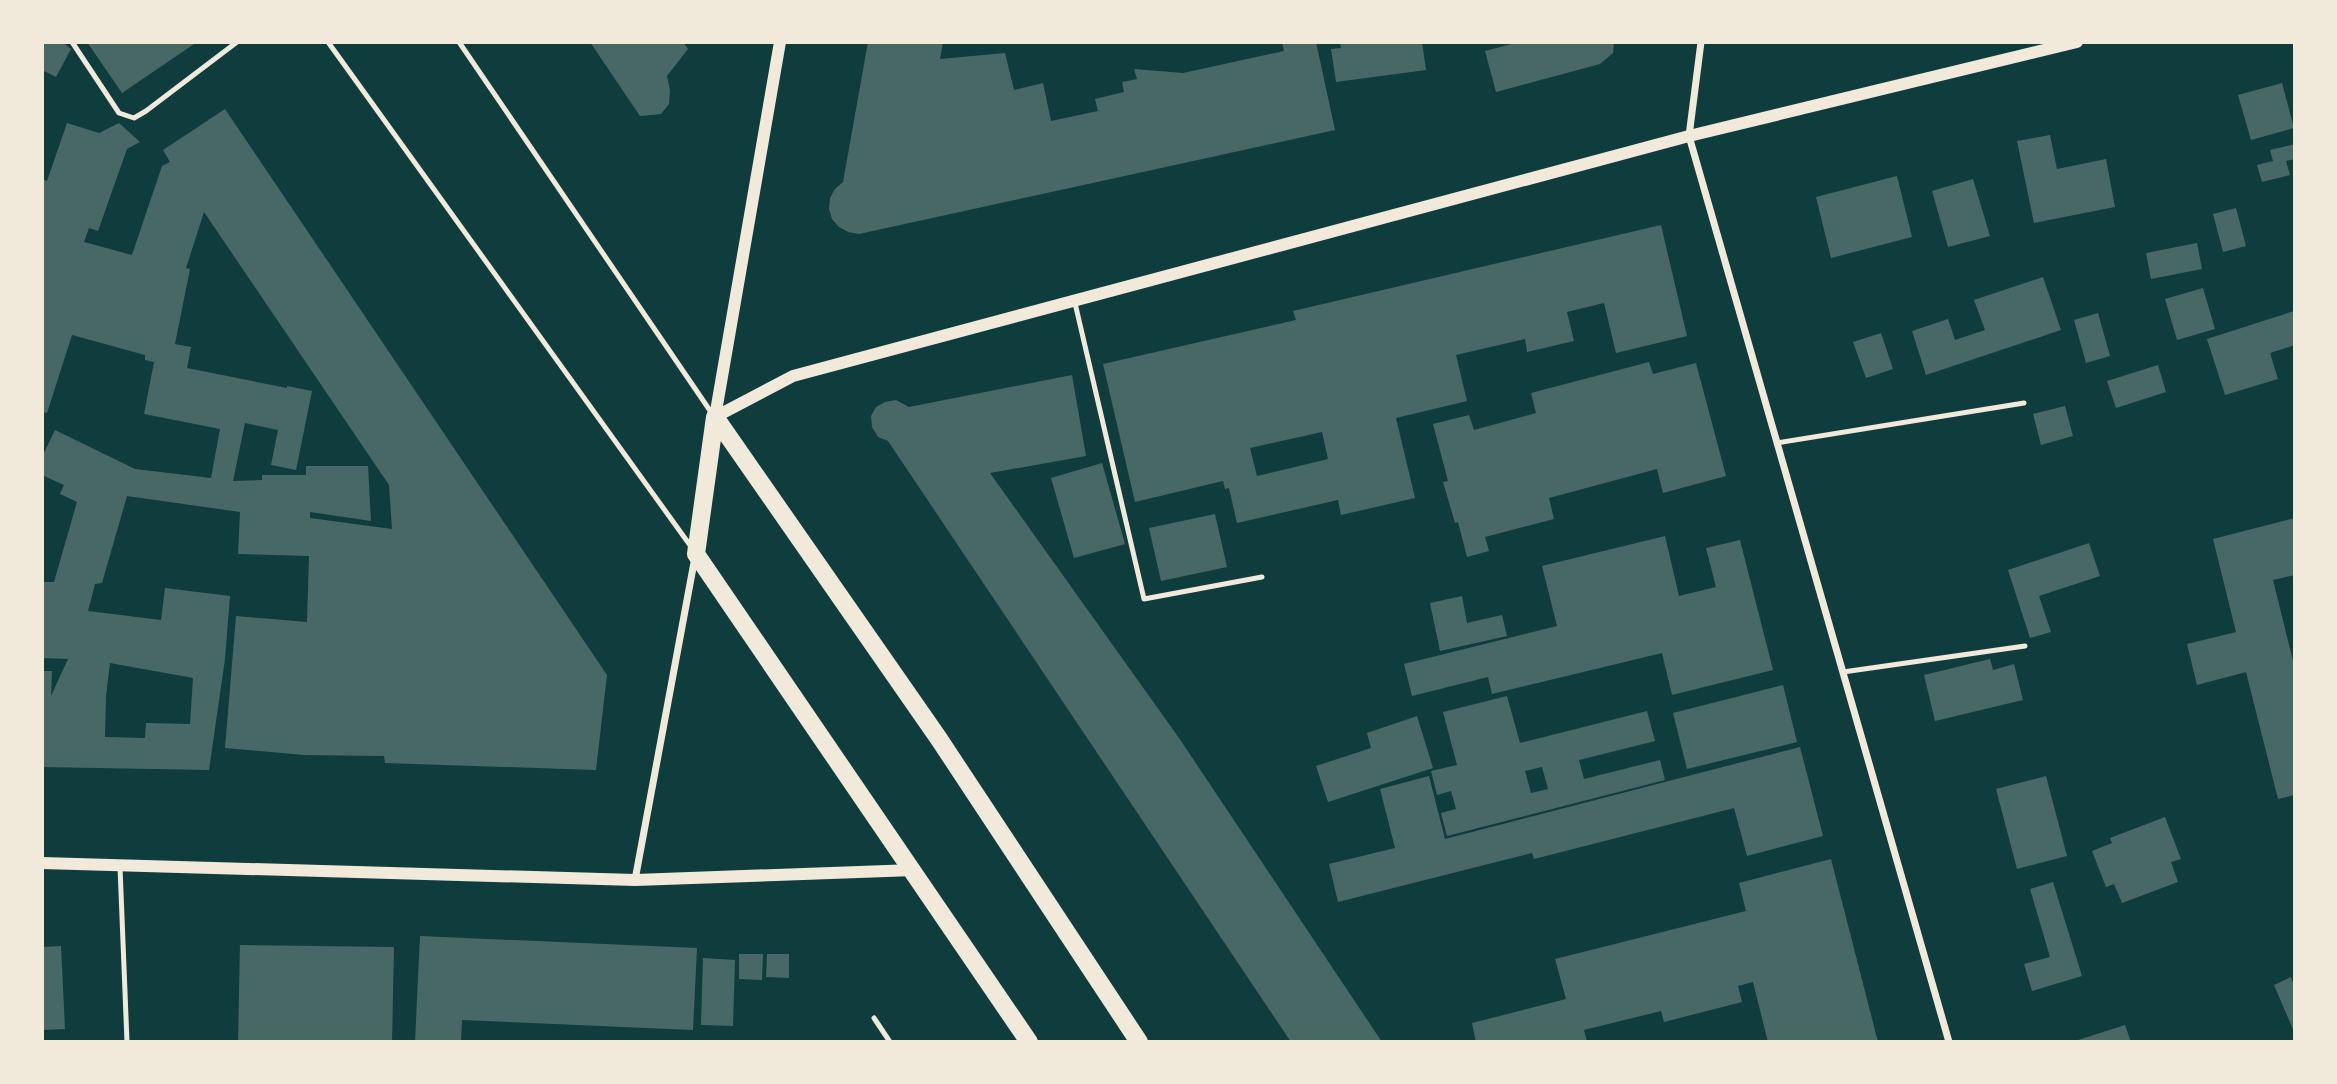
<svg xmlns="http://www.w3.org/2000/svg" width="2337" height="1084" font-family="Roboto,sans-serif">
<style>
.building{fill:#486865;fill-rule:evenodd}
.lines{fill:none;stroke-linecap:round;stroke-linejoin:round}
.service{stroke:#f1e9da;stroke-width:5}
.minor{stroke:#f1e9da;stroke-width:7}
.tertiary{stroke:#f1e9da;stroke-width:12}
.primary{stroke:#f1e9da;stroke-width:18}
</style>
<rect width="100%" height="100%" fill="#0f3d3e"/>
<!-- building -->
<path class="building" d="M42,42H62L71,49L56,77L42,70Z
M87,42H197L122,93Z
M590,42H683L688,49L667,76L670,90L669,104L661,114L640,116Z
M868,42H943L940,59L1005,53L1014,90L1043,83L1051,121L1098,111L1095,99L1124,92L1122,82L1137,79L1134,69L1183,73L1284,51L1282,42H1316L1335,130L859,234L848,232L839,227L832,219L829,209L830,198L835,189L843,182Z
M1340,42H1422L1426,70L1336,82L1331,49L1341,48Z
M1519,42H1614L1613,53L1600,64L1496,92L1485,51Z
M2282,83L2294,128L2251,140L2238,95Z
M225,109L607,675L596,770L385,763L384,756L304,755L225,748L236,616L307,622L309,556L238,554L240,512L127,496L102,583L95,584L88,611L161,620L165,588L230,596L225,659L209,770L42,767V671H52L51,696L68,659L42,658V582H54L77,502L60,494L64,485L42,475V457L55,430L135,469L211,478L220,429L144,414L154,362L145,360V355L72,335L47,413L42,412V179L47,181L67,123L99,133L119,123L140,142L127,149L98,231L89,228L84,242L132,255L162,166L170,162L163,150ZM204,212L389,485L392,529L310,518V512L371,521L368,466H306V475H262V480L233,481L245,423L278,430L271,465L296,470L312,391L287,386V388L187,368L191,347L175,344L190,269L186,268ZM110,663L193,678L190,724L146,723L145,738L105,737L106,696Z
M2050,135L2057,169L2106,159L2115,207L2034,223L2017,141Z
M2295,144V159L2286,161L2290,175L2262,182L2257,165L2273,161L2270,150Z
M1897,176L1912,237L1831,258L1816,197Z
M1973,179L1990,236L1948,247L1932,191Z
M2236,208L2246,246L2223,252L2213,214Z
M1661,225L1687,336L1616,353L1604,303L1567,312L1574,341L1527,352L1525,339L1456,355L1467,401L1396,418L1415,498L1341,515L1338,500L1237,523L1229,488L1225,489L1223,481L1135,502L1103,364L1296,320L1293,311ZM1322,432L1328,459L1257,476L1250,448Z
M2197,243L2202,269L2151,279L2146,253Z
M2043,277L2061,330L1926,375L1912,331L1948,319L1955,340L1985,330L1974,300Z
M2203,288L2215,329L2177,340L2165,299Z
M2294,311L2295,345L2270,353L2278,379L2225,395L2207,339Z
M2098,313L2110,356L2086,363L2074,320Z
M1881,333L1893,369L1866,378L1853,342Z
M1649,362L1653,374L1696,363L1726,476L1663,493L1657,469L1549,498L1554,519L1485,537L1489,551L1467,557L1458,522L1455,523L1443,482L1448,481L1433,424L1469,415L1474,430L1536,413L1531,393Z
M2158,365L2166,392L2116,408L2107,381Z
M1072,375L1086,456L990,473L1179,738L1382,1042H1291L888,441L878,437L872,427L871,416L876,407L885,402L896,400L909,407Z
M2065,406L2073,436L2041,445L2033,414Z
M1102,463L1125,544L1074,558L1051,478Z
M1215,514L1227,567L1161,581L1149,528Z
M2295,518V575L2273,580L2295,669V795L2278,799L2246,672L2197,685L2187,644L2236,632L2213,539Z
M1665,536L1679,596L1716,587L1706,548L1740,540L1773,670L1672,695L1662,653L1492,694L1488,677L1412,696L1404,664L1557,626L1542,566Z
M2089,543L2100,576L2039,596L2051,632L2030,638L2008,570Z
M1462,596L1467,623L1502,615L1507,636L1440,651L1430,603Z
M1990,659L1993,670L2014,664L2023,700L1935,721L1924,675Z
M1783,685L1797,742L1687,769L1673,713Z
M1507,696L1520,743L1647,711L1655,741L1579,760L1584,779L1660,760L1665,780L1447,836L1441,813L1456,809L1451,791L1437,795L1431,771L1457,765L1443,712ZM1542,767L1548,789L1531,793L1525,771Z
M1417,716L1433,768L1328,802L1316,766L1371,748L1367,733Z
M1800,747L1823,836L1747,856L1734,808L1534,859L1532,853L1338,902L1329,864L1395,848L1380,789L1429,776L1445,839Z
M2046,776L2067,856L2017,869L1996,789Z
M2165,817L2181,859L2171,862L2178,882L2122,903L2114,884L2106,887L2092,851L2112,843L2110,838Z
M1831,859L1878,1042H1768L1753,982L1738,986L1742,1002L1664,1022L1661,1011L1584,1030L1587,1042H1476L1472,1023L1566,999L1555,959L1746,911L1739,883Z
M2053,882L2082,976L2032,991L2024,964L2050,957L2030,889Z
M420,936L697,948L693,1030L462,1020L461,1042H415Z
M240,945L394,947L392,1042H238Z
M61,946L65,1029L42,1030V947Z
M739,954H763L762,980L739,979Z
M767,954H789V978L766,977Z
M703,958L735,960L733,1026L701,1025Z
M2291,977L2295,988V1034L2274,985Z
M2125,1025L2131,1042H2075V1041Z"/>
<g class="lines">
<!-- service -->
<path class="service" d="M72,42L119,113L134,118L146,111L237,42
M328,42L692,548
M459,42L713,415
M1075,303L1144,599L1262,577
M1777,443L2024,403
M1843,672L2025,646
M120,867L127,1042
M874,1018L890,1042"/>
<!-- minor -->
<path class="minor" d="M1701,42L1689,136L1949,1042
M635,880L695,557"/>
<!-- tertiary -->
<path class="tertiary" d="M715,417L793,376L1689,136L2077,42
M715,417L780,42
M42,863L635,880L914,870"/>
<!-- primary -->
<path class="primary" d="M715,417L939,739L1139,1042
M715,417L696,554L1029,1042"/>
</g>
<!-- border -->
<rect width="2337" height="1084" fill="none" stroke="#f1e9da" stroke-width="88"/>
</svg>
